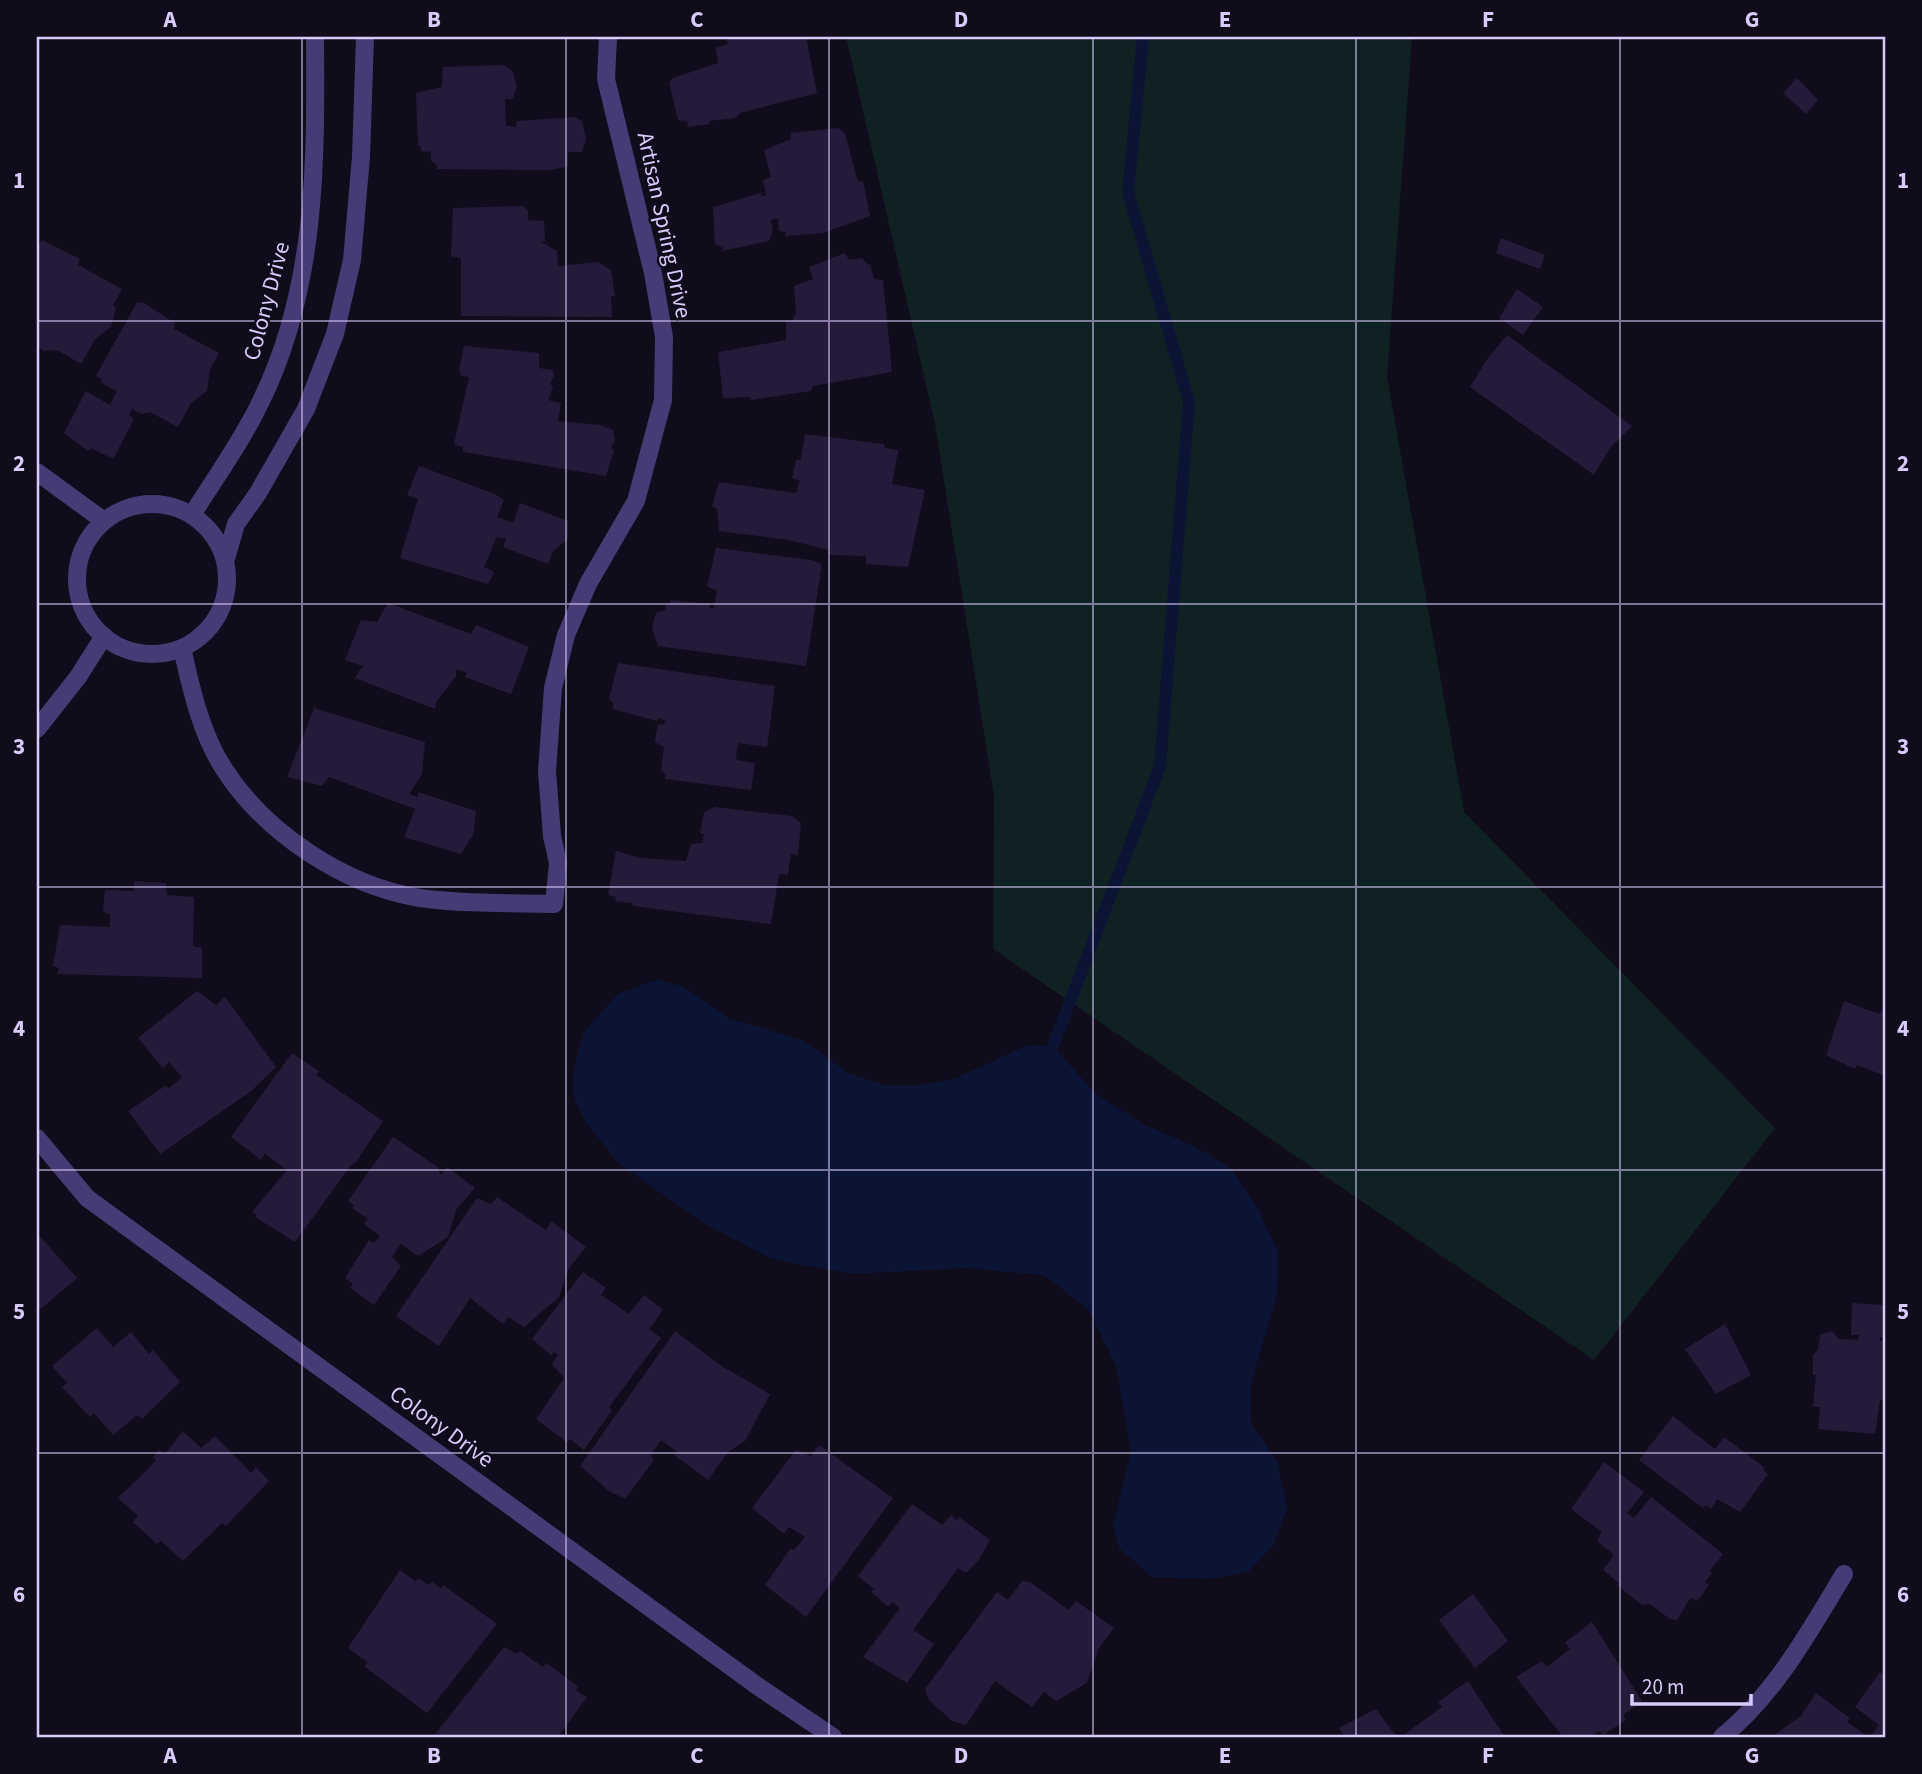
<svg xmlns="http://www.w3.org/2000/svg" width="1922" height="1774" font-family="'Source Sans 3',sans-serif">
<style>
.green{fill:#102124}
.water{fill:#0b1434}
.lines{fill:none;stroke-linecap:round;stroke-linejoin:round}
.stream{stroke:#0b1434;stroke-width:12}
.building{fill:#261a3a}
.minor{stroke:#473b76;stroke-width:18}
.grid{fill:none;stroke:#d8cafb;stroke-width:2;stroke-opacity:0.55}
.labels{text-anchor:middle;stroke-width:5;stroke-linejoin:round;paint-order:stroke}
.street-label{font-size:23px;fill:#d8cafb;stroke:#110c1b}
.neatline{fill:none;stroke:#d8cafb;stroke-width:2.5}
.grid-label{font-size:23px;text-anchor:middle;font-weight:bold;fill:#d8cafb}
</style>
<rect width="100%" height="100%" fill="#110c1b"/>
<!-- green -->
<path class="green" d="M846,37H1412L1387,377L1464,812L1775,1128L1594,1360L993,949L994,796L935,424Z"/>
<!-- water -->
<path class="water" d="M658,979L684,987L729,1018L802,1040L849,1073L883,1085H921L954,1079L1028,1045L1053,1046L1095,1093L1143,1124L1194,1146L1231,1168L1258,1209L1278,1252L1277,1295L1250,1386L1251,1423L1277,1461L1287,1508L1273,1546L1248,1572L1209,1579L1152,1577L1119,1548L1113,1526L1131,1451L1116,1366L1088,1309L1044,1275L966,1268L852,1274L772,1259L707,1225L619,1164L584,1120L574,1097L573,1073L583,1033L618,994Z"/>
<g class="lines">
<!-- stream -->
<path class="stream" d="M1053,1046L1160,766L1189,402L1128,192L1143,37"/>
</g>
<!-- building -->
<path class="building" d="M726,37H806L817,93L740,113L735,118L709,121L710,124L687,127L688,122L678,120L669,82L673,78L718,63L716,48L728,44Z
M504,65L512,70L517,86L513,99H505L506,126L516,127L517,121L575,117L582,121L586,139L582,152H568V167L548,170L437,169V165L431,161V152L421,151V146H418L416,93L442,87L443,67Z
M1797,78L1818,100L1806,114L1783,93Z
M838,128L845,133L858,182L863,181L870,216L823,233L785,236L786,232L779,231L778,218L771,220L773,229L769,241L722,251L723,248L715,244L713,207L761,193L762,197L766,195L763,180L771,177L764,150L791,139V133Z
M523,206L528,211V220L544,221L545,241L541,242L557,251L558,266L598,262L611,270L615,296H611L612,317L461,316V258L451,256L453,208Z
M1501,238L1545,255L1540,269L1496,253Z
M42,240L80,259L78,265L122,289L113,305L116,308L111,327L95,339L81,364L57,350L44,351L37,345V249Z
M845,253L849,260L862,258L868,265L870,264L874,279L883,280L892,372L813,386L811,391L751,400L750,397L723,398L718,352L786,340V321H792L796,313L794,286L813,279L809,267Z
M1517,289L1543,307L1523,335L1499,318Z
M137,302L144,303L175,323L174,329L219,353L210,369L207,391L191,403L178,427L150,412L142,414L132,409L129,415L134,419L113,459L91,448L88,451L64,433L86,391L110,405L117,391L101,383L102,380L96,376Z
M1507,335L1632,426L1610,448L1594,475L1470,387L1488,358Z
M464,346L539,353V368L553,370L554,377L550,383L553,388L548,400L561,403L558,421L600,425L613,430L615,440L611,447L614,451L606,476L463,452V447L454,444L469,377L462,376L459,370Z
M805,434L884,444L885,448L898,450L892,484L925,490L908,567L866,564V556L829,555V550L788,540L719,531L717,509L712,506L719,482L796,493L800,481L792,478L796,460L801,459Z
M419,466L495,494L504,500L497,517L513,523L520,503L568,521V539L554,550L548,564L503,547L506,539L497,537L484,567L494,572L488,584L400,558L418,499L407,495Z
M716,548L811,560L822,564L806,666L658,646L652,627L656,613L665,610L666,603L669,604L670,600L710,604V608H714L717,591L707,586Z
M388,603L471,634L476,625L529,647L511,694L465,677L467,673L456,669V676L436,702L435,709L355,678L363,666L345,660L361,620L377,622Z
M618,663L775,686L767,747L739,743L737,747L736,760L755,763L751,790L665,779L666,774L661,770L664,747L655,742L658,724L664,725L665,720L659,718L657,721L613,709V702L609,699Z
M314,708L425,742L422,774L409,794L418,797V792L476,811L473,835L461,854L404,837L415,809L329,777L322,786L287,777Z
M715,807L792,816L801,823L798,855L791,854L788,875L779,874L771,924L633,906L632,903L615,901L616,897L608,895L616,851L640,858L686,861L691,844L702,843L704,834L700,833L704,812Z
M134,881L166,883L167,895L194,897L193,946L202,948V978L57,974L59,968L53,966L60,925L110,927V914L103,912L105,890L134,891Z
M197,991L216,1005L225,997L276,1067L250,1092L160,1154L128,1111L165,1086L169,1088L182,1077L169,1062L163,1068L138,1038Z
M1844,1001L1879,1014L1885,1008V1076L1857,1065L1855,1069L1826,1055Z
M292,1053L319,1071L316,1075L383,1121L356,1162L351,1165L295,1242L255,1217L257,1215L252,1212L287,1170L265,1154L261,1160L231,1137Z
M393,1137L439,1168L438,1171L441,1175L447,1167L475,1188L456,1210L448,1237L418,1256L401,1244L392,1257L401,1266L374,1305L350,1288L353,1284L345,1278L369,1240L374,1243L380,1236L364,1224L367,1218L352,1208L354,1205L348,1201Z
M497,1197L546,1230L551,1221L586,1247L569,1268L559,1297L524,1327L508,1317L503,1324L470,1298L439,1346L396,1316L477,1198L491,1204Z
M37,1233L77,1278L37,1312Z
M583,1272L606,1288L601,1295L629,1314L644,1295L663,1310L649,1329L661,1338L609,1407L612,1410L584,1450L570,1439L567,1442L536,1419L564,1378L552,1364L558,1355L554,1352L551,1355L532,1339Z
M1852,1303L1885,1305L1883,1337H1880V1341L1885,1342V1400H1880L1875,1434L1818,1429L1820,1407H1813L1816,1375H1813V1355L1818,1349L1820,1335L1832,1331L1839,1339L1858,1340L1859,1335H1851Z
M1725,1324L1751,1375L1716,1394L1685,1349Z
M97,1328L113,1347L131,1332L149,1354L153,1350L180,1382L142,1419L137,1415L113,1435L94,1413L90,1417L62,1387L67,1383L52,1366Z
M675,1331L723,1367L770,1394L745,1441L728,1452L708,1480L674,1455L677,1452L661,1440L650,1456L654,1460L625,1499L609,1491L580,1466Z
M1673,1416L1715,1449L1724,1437L1765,1468L1763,1470L1768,1474L1740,1512L1717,1499L1711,1509L1706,1505L1703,1508L1639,1460Z
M183,1431L201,1448L215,1436L251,1473L256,1467L269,1481L226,1526L222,1523L183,1561L161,1541L157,1544L133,1522L138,1516L118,1498L156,1461L153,1457L159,1450L165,1454Z
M819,1445L893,1498L806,1617L765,1585L790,1549L794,1550L805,1537L789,1527L784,1534L752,1508L796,1450L811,1456Z
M1604,1462L1644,1492L1627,1513L1634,1518L1651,1497L1723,1554L1710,1571L1712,1573L1705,1582L1709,1585L1697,1601L1693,1598L1689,1600L1677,1620L1670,1619L1650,1604L1642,1605L1617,1585L1619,1583L1603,1570L1614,1555L1597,1541L1602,1532L1571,1509Z
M912,1504L942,1525L951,1515L957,1521L959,1517L990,1540L978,1561L966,1573L958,1568L913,1630L934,1644L907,1683L863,1657L900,1608L892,1602L888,1607L871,1592L874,1589L858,1576Z
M400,1570L415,1581L418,1578L429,1585L432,1582L441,1588L443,1585L497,1624L427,1713L365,1667L367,1662L348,1648Z
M1022,1581L1030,1582L1069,1610L1076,1601L1114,1628L1099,1648L1087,1683L1056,1701L1044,1692L1032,1707L995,1681L966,1725L952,1721L929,1700L925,1689L997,1592L1008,1600Z
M1473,1594L1508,1641L1475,1668L1439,1620Z
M1592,1622L1642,1701L1623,1715L1626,1720L1603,1735L1599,1731L1590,1737H1563L1516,1677L1542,1661L1547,1667L1570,1649L1565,1642Z
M504,1647L517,1654L520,1651L543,1667L546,1663L578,1686L576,1691L587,1697L558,1737H433Z
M1880,1672L1885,1675V1737H1870L1879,1725L1855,1707Z
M1468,1681L1505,1737H1401L1442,1707L1438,1702Z
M1816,1693L1850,1718L1847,1722L1869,1737H1776L1777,1733L1801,1716Z
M1376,1709L1397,1737H1345L1339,1728Z"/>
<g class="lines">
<!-- minor -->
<path class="minor" d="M37,472L104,521
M77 579a75 75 0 1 1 150 0a75 75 0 1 1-150 0Z
M192,515C215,478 242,441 261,401C317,287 316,160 315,37
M225,562L236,524L258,493L306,409L335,334L352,260L361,157L365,37
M182,648C191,688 201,734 224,769C265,833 345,886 420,898C464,904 509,903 554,904L558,863L552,836L547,771L553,688L566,635L588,584L636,501L663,400L664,337L653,273L606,79L608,37
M37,729L78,677L104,636
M37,1138L87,1198L756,1685L833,1737
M1722,1737C1775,1694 1809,1632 1844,1574"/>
</g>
<!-- grid -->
<path class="grid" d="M302,37V1737M566,37V1737M829,37V1737M1093,37V1737M1356,37V1737M1620,37V1737M37,321H1885M37,604H1885M37,887H1885M37,1170H1885M37,1453H1885"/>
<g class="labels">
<!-- street labels -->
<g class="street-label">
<text transform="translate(665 225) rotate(78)" y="8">Artisan Spring Drive</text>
<text transform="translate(266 301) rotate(-75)" y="8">Colony Drive</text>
<text transform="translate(442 1426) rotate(36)" y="8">Colony Drive</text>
</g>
</g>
<!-- border -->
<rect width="1922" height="1774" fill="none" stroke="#110c1b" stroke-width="77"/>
<!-- scale -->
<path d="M1632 1694v10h119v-10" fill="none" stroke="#d8cafb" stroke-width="3.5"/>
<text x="1642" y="1694" font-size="21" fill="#d8cafb" stroke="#110c1b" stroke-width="5" paint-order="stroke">20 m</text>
<rect x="38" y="38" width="1846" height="1698" class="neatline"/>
<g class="grid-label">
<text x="170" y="27">A</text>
<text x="434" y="27">B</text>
<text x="697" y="27">C</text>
<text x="961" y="27">D</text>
<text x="1225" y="27">E</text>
<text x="1488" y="27">F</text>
<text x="1752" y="27">G</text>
<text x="19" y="188">1</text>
<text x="1903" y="188">1</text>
<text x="19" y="471">2</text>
<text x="1903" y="471">2</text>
<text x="19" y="754">3</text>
<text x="1903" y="754">3</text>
<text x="19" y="1036">4</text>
<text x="1903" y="1036">4</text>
<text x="19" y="1319">5</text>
<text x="1903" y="1319">5</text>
<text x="19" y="1602">6</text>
<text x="1903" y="1602">6</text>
<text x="170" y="1763">A</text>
<text x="434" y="1763">B</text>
<text x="697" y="1763">C</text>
<text x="961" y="1763">D</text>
<text x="1225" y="1763">E</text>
<text x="1488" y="1763">F</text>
<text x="1752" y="1763">G</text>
</g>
</svg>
